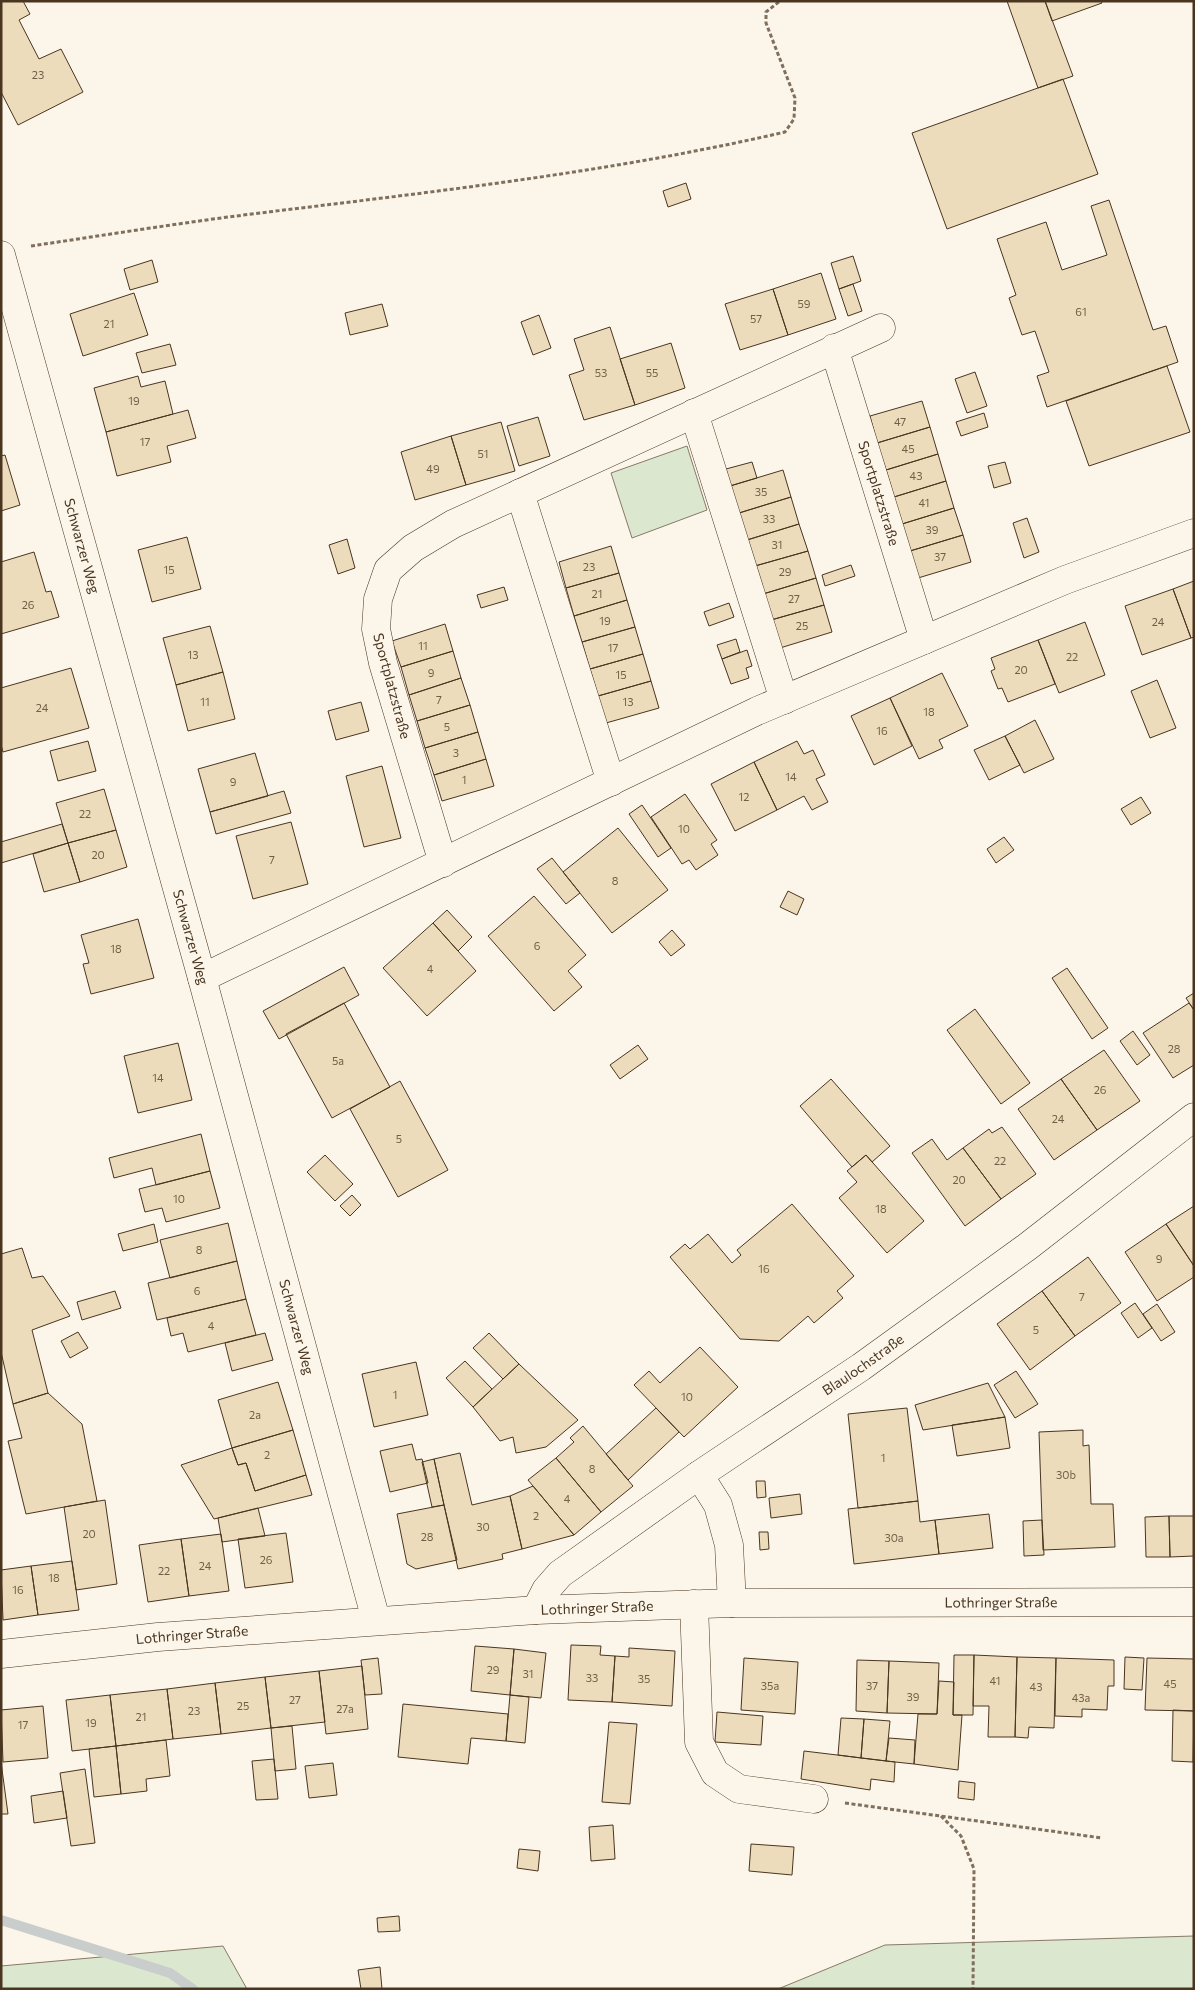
<svg xmlns="http://www.w3.org/2000/svg" width="1195" height="1990" font-family="Commissioner,sans-serif">
<style>
.green{fill:#dce7d0;stroke:#887966}
.lines{fill:none;stroke-linecap:round;stroke-linejoin:round}
.stream{stroke:#c9cecd;stroke-width:10}
.building{fill:#ecdcbc;stroke:#4a3520}
.minor-casing{stroke:#4a3520;stroke-width:29}
.path{stroke:#7f6f5c;stroke-width:3;stroke-dasharray:4 2.5;stroke-linecap:butt}
.minor{stroke:#fbf6e9;stroke-width:28}
.labels{text-anchor:middle;stroke-width:4;stroke-linejoin:round;paint-order:stroke}
.number-label{font-size:11px;fill:#725f47}
.street-label{font-size:14px;fill:#4a3520;stroke:#fbf6e9}
</style>
<rect width="100%" height="100%" fill="#fbf6e9"/>
<!-- green -->
<path class="green" d="M687,446L707,510L632,538L611,473Z
M1194,1936V1989H778L885,1945Z
M223,1946L247,1989H1V1966Z"/>
<g class="lines">
<!-- stream -->
<path class="stream" d="M1,1920L170,1973L193,1989"/>
</g>
<!-- building -->
<path class="building" d="M1,1H23L30,14L19,20L39,59L61,49L83,92L18,125L1,92Z
M1007,1H1045L1073,76L1038,88Z
M1045,1H1101L1102,3L1052,21Z
M1063,79L1098,174L947,229L912,133Z
M686,183L691,199L668,207L663,191Z
M1109,200L1153,330L1166,326L1178,362L1047,407L1037,376L1049,372L1035,331L1022,335L1009,298L1016,295L997,239L1046,222L1062,270L1107,255L1091,206Z
M853,256L861,281L839,289L831,263Z
M152,260L158,282L130,290L124,269Z
M821,273L836,319L788,335L773,289Z
M853,284L862,311L848,316L839,289Z
M773,289L788,335L740,350L725,304Z
M134,293L148,335L83,356L70,314Z
M382,304L388,326L350,335L345,313Z
M539,315L551,348L533,355L521,322Z
M610,327L635,405L584,420L569,375L584,370L574,339Z
M671,343L685,388L635,405L620,359Z
M170,344L176,365L142,373L136,353Z
M1167,366L1190,432L1089,466L1066,401Z
M975,372L987,406L967,413L955,379Z
M138,376L141,387L165,381L173,414L106,432L94,388Z
M922,401L930,427L877,443L870,416Z
M188,410L196,438L167,446L171,462L117,476L106,432Z
M984,413L988,427L961,436L956,422Z
M538,417L550,456L519,466L507,426Z
M501,422L515,471L466,485L451,436Z
M930,427L938,454L886,470L877,443Z
M451,436L466,485L415,500L401,452Z
M938,454L946,481L894,497L886,470Z
M5,455L20,505L1,511V456Z
M752,462L757,478L730,486L726,469Z
M1005,462L1011,483L994,488L988,466Z
M783,470L791,497L739,513L730,486Z
M946,481L954,508L902,524L894,497Z
M791,497L799,524L747,540L739,513Z
M954,508L963,535L910,551L902,524Z
M1027,518L1039,552L1024,558L1013,523Z
M799,524L808,551L755,566L747,540Z
M963,535L971,562L918,578L910,551Z
M187,537L201,589L152,602L138,550Z
M347,539L355,568L338,574L329,545Z
M611,546L619,573L566,588L559,562Z
M808,551L816,578L763,594L755,566Z
M34,552L46,592L51,591L59,617L1,634V562Z
M851,565L855,576L825,586L822,575Z
M619,573L627,600L574,616L566,588Z
M816,578L824,605L771,620L763,594Z
M1194,581V637L1191,638L1173,589Z
M504,587L508,600L481,608L477,595Z
M1173,589L1191,638L1142,655L1125,606Z
M627,600L635,627L582,642L574,616Z
M729,603L734,617L709,626L704,612Z
M824,605L832,632L780,648L771,620Z
M1085,622L1105,675L1059,693L1038,640Z
M445,624L453,651L401,667L392,641Z
M210,626L223,672L176,685L163,638Z
M635,627L643,654L590,669L582,642Z
M736,639L740,652L722,659L717,645Z
M1038,640L1055,684L1008,702L1002,688L998,689L991,671L995,669L991,658Z
M747,650L752,666L746,668L749,678L731,684L722,659Z
M453,651L461,678L409,695L401,667Z
M643,654L651,681L598,696L590,669Z
M71,668L89,728L3,752L1,745V688Z
M223,672L235,719L188,731L176,685Z
M942,673L968,726L939,740L943,748L919,759L890,698Z
M461,678L470,705L417,721L409,695Z
M1157,680L1176,728L1150,738L1131,691Z
M651,681L659,708L606,723L598,696Z
M890,698L912,746L874,765L851,716Z
M361,702L369,731L336,740L328,711Z
M470,705L478,732L425,748L417,721Z
M1035,720L1054,759L1024,773L1005,736Z
M478,732L486,759L434,775L425,748Z
M1005,736L1020,765L989,780L974,750Z
M88,741L96,771L58,781L50,751Z
M797,741L804,754L813,750L825,775L816,779L828,802L812,810L804,796L777,810L754,762Z
M255,753L268,796L210,812L198,769Z
M486,759L494,786L442,801L434,775Z
M754,762L777,810L735,831L711,784Z
M382,766L401,838L364,847L346,776Z
M104,789L116,830L68,843L56,803Z
M284,791L291,813L216,834L210,812Z
M685,794L717,840L711,844L718,855L696,870L689,860L682,864L651,817Z
M1141,797L1151,813L1131,825L1121,809Z
M642,805L671,848L658,857L629,814Z
M291,822L308,884L253,899L236,836Z
M62,824L68,843L1,863V842Z
M618,828L668,890L612,933L563,872Z
M116,830L127,867L80,882L68,843Z
M1004,837L1014,850L996,863L987,849Z
M68,843L80,882L44,892L33,854Z
M552,858L580,893L566,904L537,869Z
M788,891L804,899L797,915L780,907Z
M534,896L586,955L568,971L582,987L554,1011L488,936Z
M447,910L472,937L458,951L433,923Z
M138,919L154,978L91,994L83,964L89,963L81,935Z
M433,923L476,971L427,1016L383,968Z
M672,930L685,945L671,956L659,942Z
M344,967L359,995L279,1039L263,1011Z
M1067,968L1108,1028L1092,1039L1052,978Z
M1194,993V1010L1186,998Z
M344,1003L390,1087L332,1118L286,1034Z
M1189,1003L1194,1010V1065L1173,1078L1143,1033Z
M975,1009L1030,1083L1001,1104L947,1030Z
M1133,1031L1150,1055L1137,1065L1120,1041Z
M178,1043L192,1100L138,1113L124,1056Z
M638,1045L648,1059L620,1079L610,1065Z
M1104,1050L1140,1101L1097,1130L1061,1079Z
M831,1079L890,1146L872,1162L866,1155L852,1167L800,1106Z
M1061,1079L1097,1130L1054,1160L1018,1109Z
M400,1081L448,1170L398,1197L350,1109Z
M1002,1127L1036,1174L1001,1199L963,1148L989,1129L992,1133Z
M201,1134L210,1171L156,1185L152,1168L114,1178L109,1158Z
M932,1139L947,1160L963,1148L1001,1199L965,1226L912,1153Z
M325,1155L353,1184L335,1201L307,1172Z
M866,1155L924,1221L887,1253L839,1198L857,1182L847,1171Z
M210,1171L220,1208L166,1222L162,1208L145,1212L139,1189Z
M352,1195L361,1205L350,1216L340,1206Z
M792,1204L854,1276L837,1291L843,1298L814,1323L808,1316L779,1341L740,1339L670,1257L685,1244L690,1249L708,1234L732,1263L741,1255L737,1250Z
M1194,1206V1266L1166,1224Z
M228,1223L237,1261L170,1278L160,1240Z
M154,1224L158,1242L123,1251L118,1234Z
M1166,1224L1194,1266V1277L1157,1301L1125,1252Z
M22,1248L32,1278L43,1276L70,1316L32,1330L48,1393L13,1404L1,1352V1254Z
M1088,1257L1121,1303L1075,1336L1042,1291Z
M237,1261L246,1299L157,1320L148,1283Z
M115,1291L121,1308L82,1320L77,1302Z
M1042,1291L1075,1336L1030,1370L997,1324Z
M246,1299L256,1335L188,1352L183,1333L171,1336L167,1318Z
M1135,1303L1152,1328L1138,1338L1121,1313Z
M1157,1304L1175,1332L1161,1341L1143,1314Z
M78,1332L88,1348L70,1358L61,1341Z
M265,1333L273,1360L232,1371L225,1343Z
M489,1333L519,1364L503,1379L473,1348Z
M700,1347L738,1387L684,1437L634,1385L649,1371L660,1383Z
M465,1361L492,1389L473,1407L446,1378Z
M416,1362L428,1415L374,1427L362,1374Z
M519,1364L578,1420L546,1447L516,1453L513,1437L500,1441L473,1407Z
M1016,1371L1038,1404L1015,1418L994,1385Z
M278,1382L293,1430L232,1448L218,1400Z
M988,1383L1005,1417L923,1430L915,1405Z
M48,1393L82,1424L97,1501L26,1514L8,1441L22,1438L13,1404Z
M656,1408L679,1432L628,1480L606,1454Z
M907,1408L918,1501L858,1508L848,1414Z
M1005,1417L1010,1448L957,1456L952,1425Z
M583,1426L633,1486L601,1512L556,1458L574,1442L570,1438Z
M293,1430L306,1475L255,1491L246,1463L238,1465L232,1448Z
M1083,1430V1446L1089,1445L1091,1504H1113L1115,1547L1043,1550L1039,1432Z
M412,1444L416,1460L422,1459L428,1483L390,1492L380,1451Z
M232,1448L238,1465L246,1463L255,1491L306,1475L312,1495L214,1519L181,1465Z
M460,1453L472,1505L510,1496L522,1549L502,1554L503,1559L458,1569L434,1459Z
M556,1458L601,1512L574,1535L528,1480Z
M434,1459L444,1505L432,1507L422,1462Z
M756,1481H765L766,1497L757,1498Z
M533,1486L574,1535L522,1549L510,1496Z
M800,1494L802,1514L771,1518L769,1498Z
M105,1500L117,1584L76,1590L64,1507Z
M918,1501L920,1522L935,1520L939,1554L854,1564L848,1509Z
M444,1505L457,1560L416,1569L407,1564L397,1514Z
M258,1508L265,1536L222,1542L218,1518Z
M989,1514L993,1548L939,1554L935,1520Z
M1169,1516H1194V1556L1170,1557Z
M1169,1516L1170,1557H1146L1145,1517Z
M1042,1520L1044,1555L1024,1556L1023,1521Z
M759,1532H768L769,1549L760,1550Z
M286,1533L293,1582L245,1588L238,1539Z
M221,1534L229,1591L189,1596L181,1539Z
M181,1539L189,1596L148,1602L139,1545Z
M72,1561L79,1610L38,1615L31,1566Z
M31,1566L38,1615L3,1620L1,1570Z
M571,1645L601,1646L600,1655L615,1656L612,1702L568,1700Z
M475,1646L514,1649L510,1695L471,1691Z
M629,1648L675,1651L672,1706L612,1702L615,1656L629,1657Z
M514,1649L546,1653L541,1698L510,1695Z
M954,1655H974L973,1715H953Z
M974,1655L1017,1657L1015,1737H988L989,1706H973Z
M1017,1657L1056,1658L1054,1728L1029,1727L1028,1738L1015,1737Z
M1125,1657L1144,1658L1142,1690L1124,1689Z
M378,1658L382,1694L365,1695L361,1660Z
M744,1658L798,1662L795,1714L741,1710Z
M1056,1658L1114,1660V1686H1108L1107,1710L1082,1709V1717L1055,1716Z
M1147,1658L1194,1659V1711L1145,1710Z
M857,1660L889,1661L887,1713L856,1711Z
M889,1661L939,1663L937,1714L887,1713Z
M362,1666L368,1729L326,1734L319,1671Z
M319,1671L325,1722L271,1728L265,1677Z
M265,1677L271,1728L221,1734L215,1683Z
M939,1681L954,1682L953,1715H962L958,1770L914,1764L918,1714H937Z
M215,1683L221,1734L173,1739L167,1689Z
M167,1689L173,1739L116,1746L110,1695Z
M110,1695L116,1746L72,1751L66,1700Z
M510,1695L529,1697L525,1743L506,1741Z
M403,1704L508,1714L506,1741L471,1738L468,1764L398,1757Z
M43,1706L48,1758L3,1762L1,1710Z
M1173,1710L1194,1711L1193,1762L1172,1761Z
M717,1712L763,1716L761,1745L715,1742Z
M841,1718L864,1719L861,1758L838,1755Z
M864,1719L890,1721L886,1761L861,1758Z
M609,1722L637,1724L630,1804L602,1802Z
M292,1726L296,1769L275,1771L271,1728Z
M889,1738L915,1740L914,1764L886,1761Z
M166,1740L170,1776L146,1779L147,1791L121,1794L116,1746Z
M116,1746L121,1794L94,1797L89,1749Z
M804,1751L895,1762L894,1782L871,1779L870,1790L801,1779Z
M274,1759L278,1799L256,1800L252,1761Z
M1,1762L8,1814H1Z
M333,1763L337,1795L309,1798L305,1766Z
M85,1769L95,1843L71,1846L60,1773Z
M959,1781L975,1783L974,1800L958,1798Z
M63,1791L67,1818L34,1823L31,1796Z
M613,1825L615,1859L591,1861L589,1827Z
M751,1844L794,1847L792,1875L749,1871Z
M519,1849L540,1851L538,1871L517,1868Z
M399,1916L400,1931L378,1932L377,1918Z
M380,1967L382,1989H361L358,1970Z"/>
<g class="lines">
<defs>
<g id="minor">
<path id="s1" d="M1,255L202,978L376,1620"/>
<path id="s2" d="M834,348L924,640"/>
<path d="M694,413L784,700"/>
<path d="M520,493L611,782"/>
<path d="M443,863L383,663L376,629L378,599L388,570L413,548L453,524L881,328"/>
<path d="M202,978L757,711L1065,580L1194,533"/>
<path d="M699,1475L718,1505L729,1545L732,1603"/>
<path d="M694,1604L699,1742L715,1773L739,1789L814,1799"/>
<path id="s3" d="M536,1610L546,1590L560,1574L699,1475L861,1367L1027,1247L1194,1117"/>
<path id="s4" d="M1,1654L158,1637L536,1610L732,1603L1194,1602"/>
</g>
</defs>
<!-- minor casing -->
<use href="#minor" class="minor-casing"/>
<!-- path -->
<path class="path" d="M31,246C99,236 167,225 236,216C420,193 604,174 785,132L794,119L795,98L766,23V12L780,1
M845,1803L1102,1838
M941,1816L961,1836L974,1869L973,1989"/>
<!-- minor -->
<use href="#minor" class="minor"/>
</g>
<g class="labels">
<!-- number labels -->
<g class="number-label">
<text x="38" y="79">23</text>
<text x="804" y="308">59</text>
<text x="1081" y="316">61</text>
<text x="756" y="323">57</text>
<text x="109" y="328">21</text>
<text x="601" y="377">53</text>
<text x="652" y="377">55</text>
<text x="134" y="405">19</text>
<text x="900" y="426">47</text>
<text x="145" y="446">17</text>
<text x="908" y="453">45</text>
<text x="483" y="458">51</text>
<text x="433" y="473">49</text>
<text x="916" y="480">43</text>
<text x="761" y="496">35</text>
<text x="924" y="507">41</text>
<text x="769" y="523">33</text>
<text x="932" y="534">39</text>
<text x="777" y="549">31</text>
<text x="940" y="561">37</text>
<text x="589" y="571">23</text>
<text x="169" y="574">15</text>
<text x="785" y="576">29</text>
<text x="597" y="598">21</text>
<text x="794" y="603">27</text>
<text x="28" y="609">26</text>
<text x="605" y="625">19</text>
<text x="1158" y="626">24</text>
<text x="802" y="630">25</text>
<text x="423" y="650">11</text>
<text x="613" y="652">17</text>
<text x="193" y="659">13</text>
<text x="1072" y="661">22</text>
<text x="1021" y="674">20</text>
<text x="431" y="677">9</text>
<text x="621" y="679">15</text>
<text x="439" y="704">7</text>
<text x="205" y="706">11</text>
<text x="628" y="706">13</text>
<text x="42" y="712">24</text>
<text x="929" y="716">18</text>
<text x="447" y="731">5</text>
<text x="882" y="735">16</text>
<text x="456" y="757">3</text>
<text x="791" y="781">14</text>
<text x="464" y="784">1</text>
<text x="233" y="786">9</text>
<text x="744" y="801">12</text>
<text x="85" y="818">22</text>
<text x="684" y="833">10</text>
<text x="98" y="859">20</text>
<text x="272" y="864">7</text>
<text x="615" y="885">8</text>
<text x="537" y="950">6</text>
<text x="116" y="953">18</text>
<text x="430" y="973">4</text>
<text x="1174" y="1053">28</text>
<text x="338" y="1065">5a</text>
<text x="158" y="1082">14</text>
<text x="1100" y="1094">26</text>
<text x="1058" y="1123">24</text>
<text x="399" y="1143">5</text>
<text x="1000" y="1165">22</text>
<text x="959" y="1184">20</text>
<text x="179" y="1203">10</text>
<text x="881" y="1213">18</text>
<text x="199" y="1254">8</text>
<text x="1159" y="1263">9</text>
<text x="764" y="1273">16</text>
<text x="197" y="1295">6</text>
<text x="1082" y="1301">7</text>
<text x="211" y="1330">4</text>
<text x="1036" y="1334">5</text>
<text x="395" y="1399">1</text>
<text x="687" y="1401">10</text>
<text x="255" y="1419">2a</text>
<text x="267" y="1459">2</text>
<text x="883" y="1462">1</text>
<text x="592" y="1473">8</text>
<text x="1066" y="1479">30b</text>
<text x="567" y="1503">4</text>
<text x="536" y="1520">2</text>
<text x="483" y="1531">30</text>
<text x="89" y="1538">20</text>
<text x="427" y="1541">28</text>
<text x="894" y="1542">30a</text>
<text x="266" y="1564">26</text>
<text x="205" y="1570">24</text>
<text x="164" y="1575">22</text>
<text x="54" y="1582">18</text>
<text x="18" y="1594">16</text>
<text x="493" y="1674">29</text>
<text x="528" y="1678">31</text>
<text x="592" y="1682">33</text>
<text x="644" y="1683">35</text>
<text x="995" y="1685">41</text>
<text x="1170" y="1688">45</text>
<text x="770" y="1690">35a</text>
<text x="872" y="1690">37</text>
<text x="1036" y="1691">43</text>
<text x="913" y="1701">39</text>
<text x="1081" y="1702">43a</text>
<text x="295" y="1704">27</text>
<text x="243" y="1710">25</text>
<text x="345" y="1713">27a</text>
<text x="194" y="1715">23</text>
<text x="141" y="1721">21</text>
<text x="91" y="1727">19</text>
<text x="23" y="1729">17</text>
</g>
<!-- street labels -->
<g class="street-label">
<text dy="5" stroke="none"><textPath href="#s2" startOffset="152">Sportplatzstraße</textPath></text>
<text dy="5" stroke="none"><textPath href="#s1" startOffset="302">Schwarzer Weg</textPath></text>
<text transform="translate(392 686) rotate(75)" y="5">Sportplatzstraße</text>
<text dy="5" stroke="none"><textPath href="#s1" startOffset="708">Schwarzer Weg</textPath></text>
<text dy="5" stroke="none"><textPath href="#s1" startOffset="1112">Schwarzer Weg</textPath></text>
<text dy="5" stroke="none"><textPath href="#s3" startOffset="412">Blaulochstraße</textPath></text>
<text dy="5" stroke="none"><textPath href="#s4" startOffset="1002">Lothringer Straße</textPath></text>
<text dy="5" stroke="none"><textPath href="#s4" startOffset="598">Lothringer Straße</textPath></text>
<text dy="5" stroke="none"><textPath href="#s4" startOffset="192">Lothringer Straße</textPath></text>
</g>
</g>
<!-- border -->
<rect width="1195" height="1990" fill="none" stroke="#4a3520" stroke-width="5"/>
</svg>
